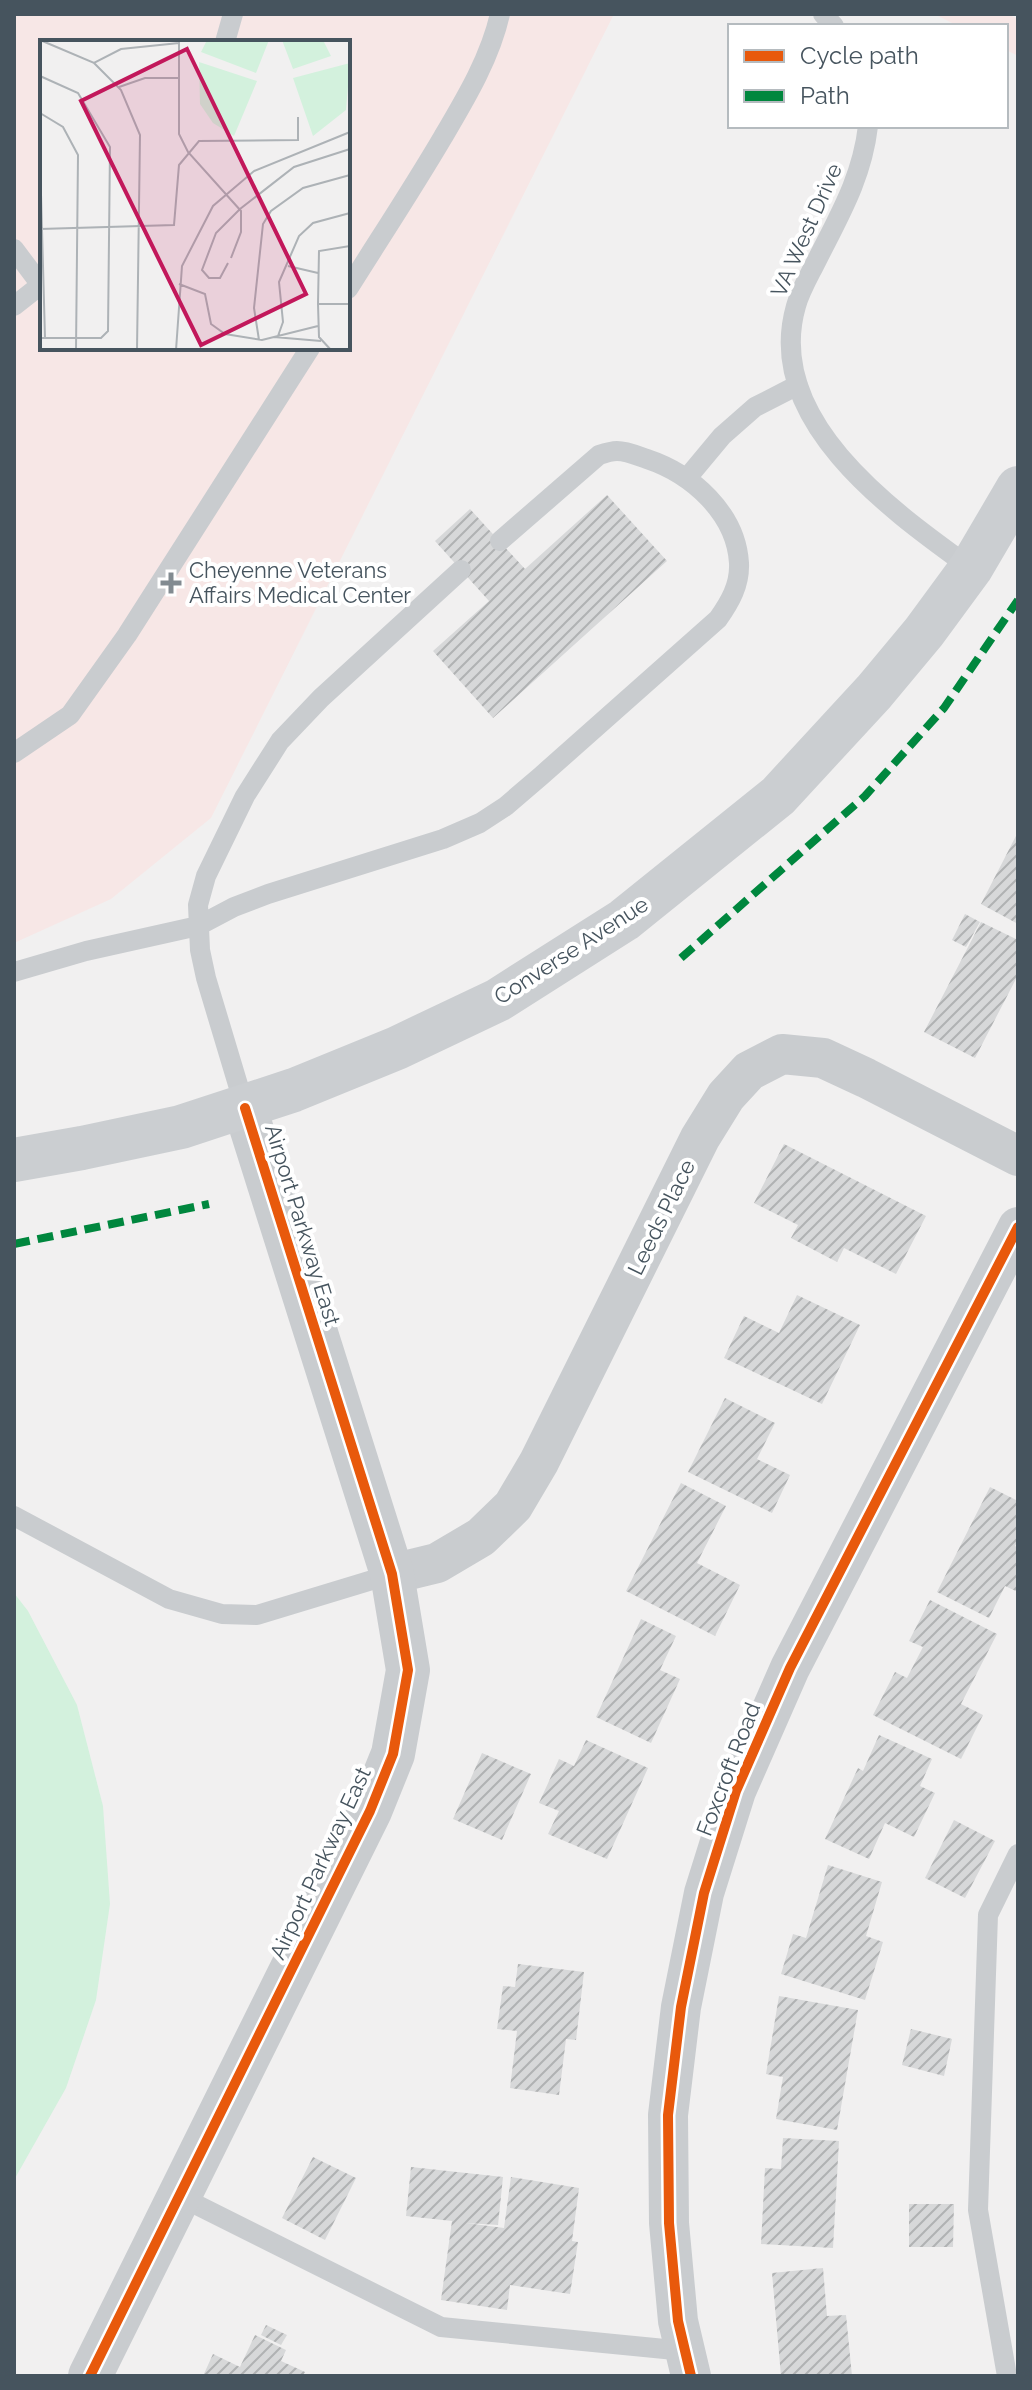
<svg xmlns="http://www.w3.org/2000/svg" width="1032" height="2390" font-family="Raleway,sans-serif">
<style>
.medical{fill:#f7e7e6;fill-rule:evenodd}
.green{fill:#d3f1dd}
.building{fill:url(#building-hatch)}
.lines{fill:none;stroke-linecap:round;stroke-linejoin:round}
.service{stroke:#c9cccf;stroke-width:20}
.minor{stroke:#c9cccf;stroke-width:40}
.tertiary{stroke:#c9cccf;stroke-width:44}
.secondary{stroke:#cbced1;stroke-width:44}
.quiet{stroke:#00873e;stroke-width:8;stroke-dasharray:16 8;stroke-linecap:butt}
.cycleway-casing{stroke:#fff;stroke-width:15}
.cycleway{stroke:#e8590c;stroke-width:10}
.poi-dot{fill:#828b91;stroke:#fff;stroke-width:3}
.labels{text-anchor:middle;stroke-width:8;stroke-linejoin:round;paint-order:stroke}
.street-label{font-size:22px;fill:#46545e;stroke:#fff}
.poi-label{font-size:22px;fill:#46545e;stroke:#fff;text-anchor:start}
.inset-road{fill:none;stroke:#adb2b6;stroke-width:2}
.view{fill:#c2185b;fill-opacity:0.15;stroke:#c2185b;stroke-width:4}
.inset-edge{fill:none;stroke:#46545e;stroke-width:4}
</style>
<defs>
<pattern id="building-hatch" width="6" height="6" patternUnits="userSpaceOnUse" patternTransform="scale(2)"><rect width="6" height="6" fill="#d7d8d9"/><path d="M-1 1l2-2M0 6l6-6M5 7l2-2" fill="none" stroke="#b0b2b3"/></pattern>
</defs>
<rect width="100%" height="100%" fill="#f1f0f0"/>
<!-- medical -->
<path class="medical" d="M14,14H614L211,818L111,899L14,943ZM42,42H348V348H42Z
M934,14H1008L1018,19V56L1006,50V26H958Z"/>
<!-- green -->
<path class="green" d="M14,1593L28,1611L77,1705L103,1806L110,1904L96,2000L66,2088L14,2180Z"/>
<!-- building -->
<path class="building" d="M607,495L667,561L493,718L433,651L489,601L435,541L470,509L525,569Z
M1018,832V924L981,904Z
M965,914L980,922L966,947L952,940Z
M981,922L1018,940V975L975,1058L924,1032Z
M784,1144L926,1216L896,1274L844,1248L837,1262L791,1238L798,1225L754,1203Z
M797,1295L860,1325L822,1404L724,1358L744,1316L779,1333Z
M725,1398L775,1423L757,1459L790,1475L772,1513L688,1472Z
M681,1483L726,1506L697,1563L740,1585L715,1636L626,1591Z
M990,1487L1018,1501V1540L1015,1546L1018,1548V1592L1005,1586L989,1618L937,1592Z
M930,1600L997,1634L961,1704L983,1715L961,1759L873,1715L895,1672L907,1678L923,1647L909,1641Z
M641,1619L676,1636L660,1670L680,1679L651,1743L596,1717Z
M879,1735L932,1759L920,1786L935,1793L914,1837L885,1823L869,1859L825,1839L858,1768L863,1771Z
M586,1740L648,1768L607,1859L548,1834L559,1811L539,1803L559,1759L574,1766Z
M482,1753L531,1774L502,1840L453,1819Z
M954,1820L995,1841L965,1898L925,1878Z
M828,1865L882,1882L866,1936L883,1942L865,2000L781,1974L793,1934L806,1938Z
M518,1964L584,1972L576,2040L566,2039L559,2095L510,2088L517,2031L497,2029L503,1986L515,1987Z
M779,1996L858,2010L837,2130L776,2119L783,2077L766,2074Z
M911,2029L952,2039L944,2076L902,2065Z
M783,2138L839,2141L833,2248L761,2244L765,2168L781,2169Z
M313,2157L356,2178L325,2240L282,2218Z
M411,2167L503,2177L498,2225L466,2223L504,2228L511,2177L579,2188L572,2241L578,2242L570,2294L510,2285L507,2310L441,2300L452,2221L406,2216Z
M909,2204H954L953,2247H909Z
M823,2268L827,2316L846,2315L852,2376H781L772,2273Z
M266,2325L287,2335L281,2345L261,2335Z
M255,2335L286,2350L281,2361L305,2372L303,2376H203L213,2354L240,2367Z"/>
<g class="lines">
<!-- service -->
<path class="service" d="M823,14L834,26
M225,42L233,14
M868,126C862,178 839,216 816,262C809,276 800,291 796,306C763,420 892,511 971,568
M14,249L41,285
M348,289C380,238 413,188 443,137C466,98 490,58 500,14
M14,306L42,284
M687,478L722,436L755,407L798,385
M14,753L70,715L127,635L310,348
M14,972L86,951L198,926L234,907L268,894L443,839L480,823L506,806L541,776L718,619C730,602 740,585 739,563C736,513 692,474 647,459C638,456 627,451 617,451C612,451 605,453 599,455L500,541
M245,1108L206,978L200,950L198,905L206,876L245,796L280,741L321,698L461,570
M14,1516L169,1599L222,1614L257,1615L392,1574
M179,2196L441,2327L685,2351
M1007,2376L978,2210L988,1915L1018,1854"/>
<!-- minor -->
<path class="minor" d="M392,1574L437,1563L481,1537L513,1506L539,1462L700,1138L726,1096L749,1071L782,1054L823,1058L866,1078L1018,1156
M691,2376L678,2321L669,2223L668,2115L681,2007L704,1893L736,1791L790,1668L1018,1227"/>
<!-- tertiary -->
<path class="tertiary" d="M90,2376L370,1811L393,1754L408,1670L392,1574L245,1108"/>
<!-- secondary -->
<path class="secondary" d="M14,1160L82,1148L181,1127L294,1090L397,1048L498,1000L624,920L778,796L874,692L924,632L971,568L1018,488"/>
<!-- quiet -->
<path class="quiet" d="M681,958L865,796L944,708L1018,600
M14,1244L209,1204"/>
<defs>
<path id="cycleway" d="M90,2376L370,1811L393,1754L408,1670L392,1574L245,1108
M691,2376L678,2321L669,2223L668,2115L681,2007L704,1893L736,1791L790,1668L1018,1227"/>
</defs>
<!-- cycleway casing -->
<use href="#cycleway" class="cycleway-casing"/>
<!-- cycleway -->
<use href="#cycleway" class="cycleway"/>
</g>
<!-- markers -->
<path class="poi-dot" d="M167 571h8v8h8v8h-8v8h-8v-8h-8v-8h8z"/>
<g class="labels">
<!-- street labels -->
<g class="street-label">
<text transform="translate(806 230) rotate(-66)" y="8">VA West Drive</text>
<text transform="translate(571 950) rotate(-33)" y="8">Converse Avenue</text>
<text transform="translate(661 1217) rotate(-64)" y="8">Leeds Place</text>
<text transform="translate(303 1225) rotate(73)" y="8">Airport Parkway East</text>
<text transform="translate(728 1769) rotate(-69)" y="8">Foxcroft Road</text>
<text transform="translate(320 1863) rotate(-65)" y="8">Airport Parkway East</text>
</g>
<!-- poi labels -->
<g class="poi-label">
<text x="189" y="578">Cheyenne Veterans<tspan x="189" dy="25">Affairs Medical Center</tspan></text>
</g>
</g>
<!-- overview -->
<g transform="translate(40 40)">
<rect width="310" height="310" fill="#f1f0f0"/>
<path d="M167,0H229L216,33L161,12ZM242,0H283L291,16L253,29ZM159,22L217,41L194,96L173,83L160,64ZM310,23L306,70L273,96L253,38Z" fill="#d3f1dd"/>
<path class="inset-road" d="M0,0L54,23L81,9L139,3M139,0V94L148,112L201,171V192L191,218M54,23L81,50L100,95L97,310M0,36L38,53L70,107L68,291L61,298H0M79,47L105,38H138M0,73L23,87L38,115L36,310M0,118L5,298M0,189L134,185L139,125L159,101L258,100V77M188,223L180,238H169L162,230L176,193L200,169L254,127L310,109M248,226L278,233M139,244L165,254L171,284L185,294L222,300L278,286M278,264L279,211L310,206M238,296L243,282L239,242L259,196L273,183L310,173M234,297L281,301M219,300L214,268L223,184L231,171L263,148L310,135M136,310L142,226L173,166L214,131L310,92M291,310L279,297L278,264H310"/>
<path class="view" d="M147,9L266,254L161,305L41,61Z"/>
<rect width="310" height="310" class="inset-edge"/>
</g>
<!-- border -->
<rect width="1032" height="2390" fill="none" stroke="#46545e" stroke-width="32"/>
<!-- legend -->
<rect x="728" y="24" width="280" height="104" fill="#ffffff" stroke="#b5bbbf" stroke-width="2"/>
<rect x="744" y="50" width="40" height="12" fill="#e8590c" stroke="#b5bbbf" stroke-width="2"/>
<text x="800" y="64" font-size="24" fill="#46545e">Cycle path</text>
<rect x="744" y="90" width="40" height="12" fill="#00873e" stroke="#b5bbbf" stroke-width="2"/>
<text x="800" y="104" font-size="24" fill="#46545e">Path</text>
</svg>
